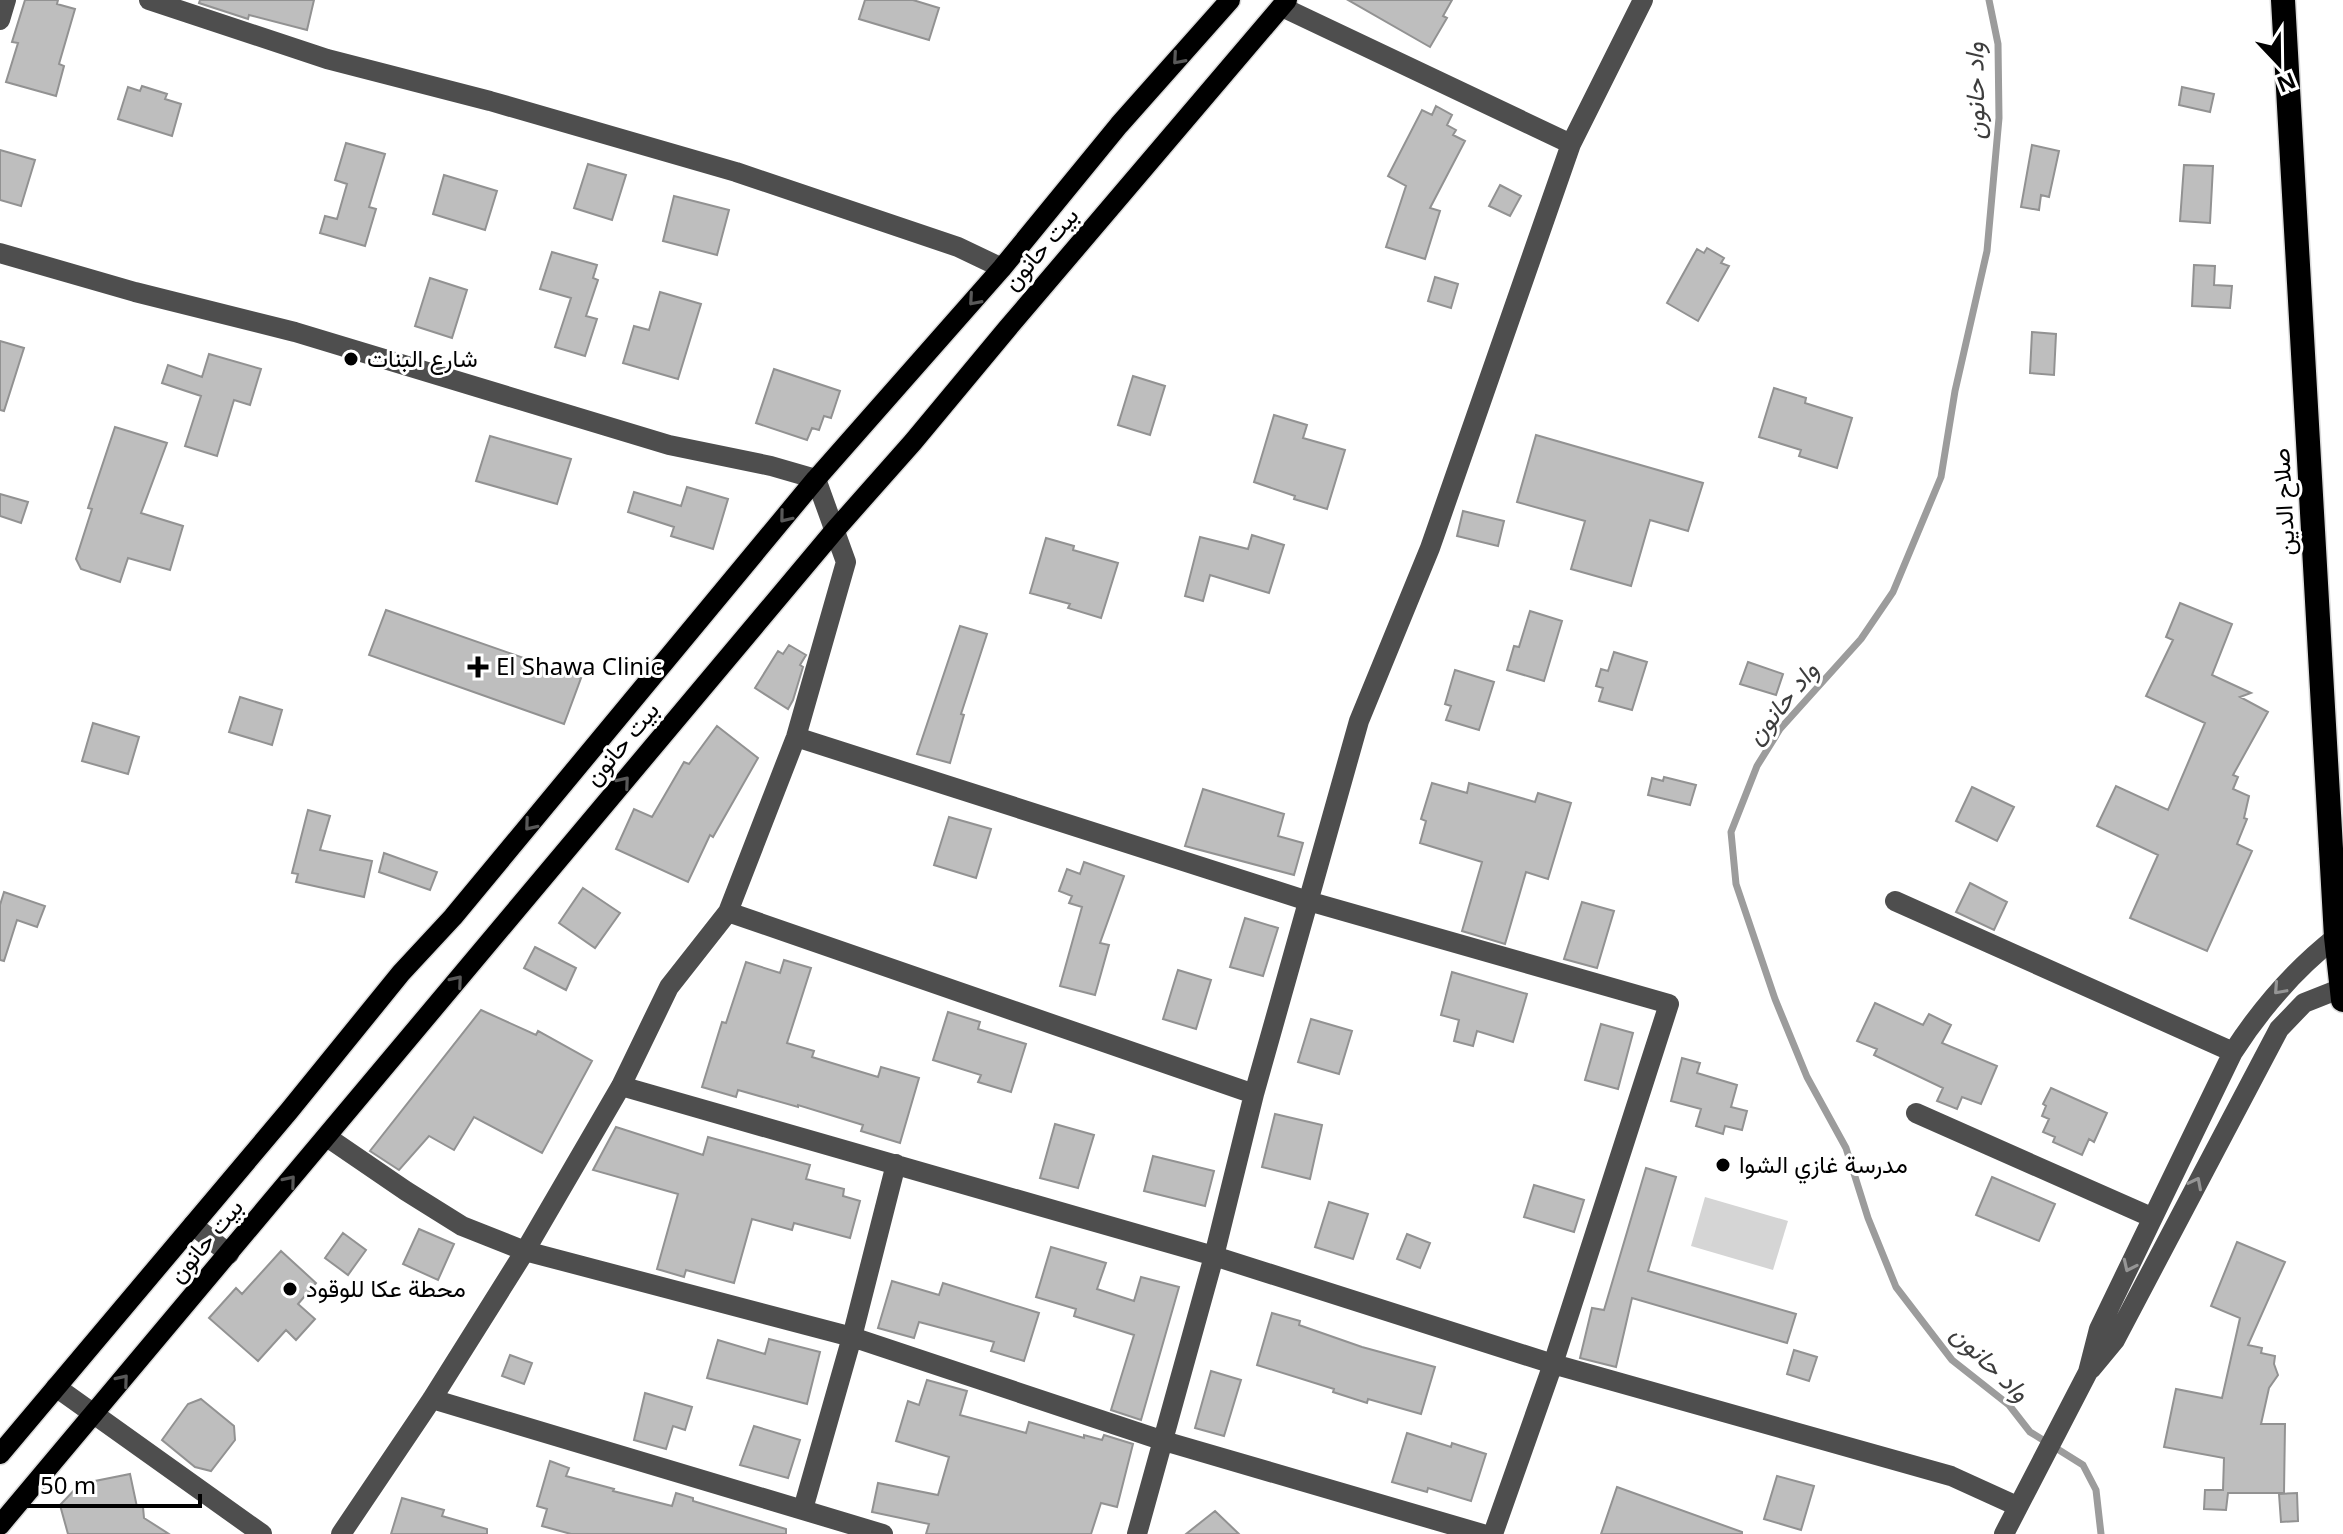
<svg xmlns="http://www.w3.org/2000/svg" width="2343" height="1534" font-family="'Noto Sans',Vazirmatn,sans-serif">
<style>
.green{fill:#d5d5d5}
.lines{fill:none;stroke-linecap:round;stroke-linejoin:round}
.stream{stroke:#9c9c9c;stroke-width:7}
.building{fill:#bebebe;stroke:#929292;stroke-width:2}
.major-casing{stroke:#dbdbdb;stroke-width:23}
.highway-casing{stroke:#dbdbdb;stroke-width:27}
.minor{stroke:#4e4e4e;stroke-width:20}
.major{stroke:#000;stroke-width:20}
.highway{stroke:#000;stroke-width:24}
.oneway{stroke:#595959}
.oneway2{stroke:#959595}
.poi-dot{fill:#000;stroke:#fff;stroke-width:3}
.labels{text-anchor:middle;stroke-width:6;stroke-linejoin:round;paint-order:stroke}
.street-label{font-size:24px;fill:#000;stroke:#fff}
.poi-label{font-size:24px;fill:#000;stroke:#fff;text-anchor:start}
.water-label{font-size:26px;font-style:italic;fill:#3d3d3d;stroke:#fff}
</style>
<rect width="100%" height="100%" fill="#fff"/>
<!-- green -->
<path class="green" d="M1705,1197L1788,1221L1773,1270L1691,1246Z"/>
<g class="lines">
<!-- stream -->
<path class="stream" d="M1989,0L1998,44L1999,118L1987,251L1955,391L1941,477L1893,592L1861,639L1780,729L1757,766L1731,832L1736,884L1775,999L1807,1077L1846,1148L1868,1218L1896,1287L1952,1360L2009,1405L2030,1432L2083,1465L2096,1490L2101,1534"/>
</g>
<!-- building -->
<path class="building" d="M25,0H58L57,4L75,9L59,64L64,66L56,96L6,82L18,43L12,42Z
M200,0H314L307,30L249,15L248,19L245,18L199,3Z
M865,0H913L939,8L929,40L859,19Z
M1348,0H1452L1443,16L1447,18L1430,47Z
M142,86L167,94L165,99L181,104L172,136L118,119L128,87L140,91Z
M2182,87L2214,94L2210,112L2179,105Z
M1436,106L1452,115L1447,125L1456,130L1453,135L1465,141L1430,208L1440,211L1425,259L1386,247L1406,186L1388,176L1422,110L1432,115Z
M346,143L385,154L369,207L376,209L365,246L320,233L325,216L337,219L347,184L335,180Z
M2032,145L2059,151L2049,197L2041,195L2039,210L2021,207Z
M0,150L35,160L21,206L0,200Z
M588,164L626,175L612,220L574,208Z
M2184,165L2213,166L2210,223L2180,221Z
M444,175L497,191L485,230L433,214Z
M1500,185L1521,196L1510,216L1489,206Z
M674,196L729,210L717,255L663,241Z
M1707,248L1724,258L1721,263L1729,266L1698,321L1667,303L1697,249L1704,253Z
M552,252L597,265L593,278L598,280L586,316L597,319L585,356L555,347L571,298L540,289Z
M2194,265L2215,266L2214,285L2232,286L2230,308L2192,306Z
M1435,277L1458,284L1451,308L1428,301Z
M430,278L467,290L452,338L415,326Z
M660,292L701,304L678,379L623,363L634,326L649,330Z
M2032,332L2056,334L2054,375L2030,373Z
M0,341L24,348L4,411L0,410Z
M209,354L261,369L250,405L234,400L217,456L185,446L201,396L162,383L168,365L202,377Z
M774,369L840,391L831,418L824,416L819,430L812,428L807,440L756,423Z
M1133,376L1165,386L1150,435L1118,425Z
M1774,388L1806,398L1805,403L1852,418L1837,468L1799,456L1801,450L1759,437Z
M1274,415L1307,425L1303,438L1345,450L1327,509L1294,499L1295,496L1254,482Z
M115,427L167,443L141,513L183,526L170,570L128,558L120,582L81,569L76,559L92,509L88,508Z
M1536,435L1703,483L1688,531L1650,520L1631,586L1571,569L1585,521L1517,502Z
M490,436L571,459L557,504L476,481Z
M687,487L728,499L713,549L671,536L674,527L628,512L634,492L681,506Z
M0,494L28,502L21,523L0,516Z
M1463,511L1504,521L1498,546L1457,536Z
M1252,535L1284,545L1269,593L1210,575L1203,601L1185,596L1200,537L1248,549Z
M1046,538L1074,546L1073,550L1118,563L1101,618L1068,608L1070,604L1030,593Z
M2180,603L2232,624L2212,675L2251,693L2240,697L2268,712L2233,775L2238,777L2233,789L2249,796L2244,818L2247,819L2237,844L2252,851L2207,951L2130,918L2158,855L2097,826L2116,786L2168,810L2205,723L2146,696L2173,640L2166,637Z
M386,610L581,678L564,724L369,655Z
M1530,611L1562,621L1544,681L1507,670L1514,646L1519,647Z
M960,626L987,634L961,714L964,715L950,763L917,754Z
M789,645L806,655L800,665L803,667L793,700L788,709L755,688L778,651L783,654Z
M1614,652L1647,662L1632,710L1599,701L1603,688L1596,686L1601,669L1608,671Z
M1748,662L1783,674L1776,695L1740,684Z
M1455,670L1494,682L1479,730L1446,720L1451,706L1445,704Z
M240,697L282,710L272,745L229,732Z
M93,723L139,737L128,774L82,761Z
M717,726L758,758L713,837L710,835L688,882L616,849L634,809L652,817L684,762L689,764Z
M1664,777L1696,785L1690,805L1648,795L1652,778L1663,781Z
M1432,783L1467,793L1469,783L1535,802L1538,793L1571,803L1548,879L1526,872L1505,944L1462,931L1482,862L1420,843L1426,821L1421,819Z
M1972,787L2014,807L1997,841L1956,821Z
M1203,789L1284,814L1278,836L1303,843L1294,875L1185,846Z
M308,810L330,816L320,850L372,861L364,897L296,882L298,874L292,873Z
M949,817L991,829L976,878L934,865Z
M384,853L437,872L430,890L379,872Z
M1084,862L1124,876L1100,943L1109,945L1095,995L1060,986L1082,907L1069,903L1072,896L1059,891L1067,869L1080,874Z
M1970,883L2007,902L1994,930L1956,912Z
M583,888L620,913L595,948L559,923Z
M4,892L45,906L37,927L17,920L4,961L0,960V905Z
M1582,902L1614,911L1597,968L1564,959Z
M1245,918L1278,928L1263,976L1230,967Z
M535,947L576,968L566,990L524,968Z
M784,960L811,968L787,1043L814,1051L812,1057L878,1077L881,1067L919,1078L900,1143L861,1131L863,1125L798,1105V1107L738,1090L736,1097L702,1087L722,1022L726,1023L746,962L780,973Z
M1178,970L1211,980L1196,1029L1163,1019Z
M1452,972L1527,994L1513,1042L1477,1031L1473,1046L1454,1041L1459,1020L1441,1015Z
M1875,1003L1923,1025L1929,1014L1951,1025L1942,1043L1997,1066L1981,1104L1962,1097L1957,1109L1937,1101L1943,1088L1874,1055L1877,1049L1857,1041Z
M481,1010L536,1035L538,1031L592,1061L542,1153L474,1117L454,1150L429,1136L399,1170L370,1151Z
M948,1012L980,1022L978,1029L1026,1044L1011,1092L978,1082L981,1075L933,1060Z
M1311,1019L1352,1031L1339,1074L1298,1062Z
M1601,1024L1633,1033L1618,1089L1585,1080Z
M1682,1058L1700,1063L1697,1073L1737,1085L1731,1107L1747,1111L1742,1130L1725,1126L1723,1134L1696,1126L1701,1109L1671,1101Z
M2051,1088L2107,1113L2094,1142L2089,1139L2082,1155L2053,1142L2055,1137L2043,1132L2049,1119L2042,1116L2046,1106L2043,1104Z
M1275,1114L1322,1125L1310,1179L1262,1167Z
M1055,1124L1094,1135L1078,1188L1040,1178Z
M616,1127L703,1155L708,1137L810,1165L806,1179L844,1189L843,1196L860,1201L850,1238L794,1223L792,1230L752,1219L734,1283L686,1270L684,1277L657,1269L678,1194L593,1170Z
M1153,1156L1214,1171L1205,1206L1144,1191Z
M1646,1168L1676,1177L1648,1271L1796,1314L1787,1343L1632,1298L1616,1367L1580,1358L1592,1308L1604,1310Z
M1992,1177L2055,1204L2039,1241L1976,1215Z
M1534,1185L1584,1200L1574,1232L1524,1217Z
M1329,1202L1368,1214L1353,1259L1315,1247Z
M419,1229L454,1244L438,1280L403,1264Z
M343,1233L366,1250L348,1275L325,1258Z
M1407,1234L1430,1243L1420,1268L1397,1259Z
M2237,1242L2285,1262L2248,1345L2262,1348L2261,1353L2275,1356L2274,1364L2278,1375L2269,1388L2261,1424H2285L2284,1493H2228L2226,1510L2204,1509L2205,1490H2223L2224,1458L2164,1447L2176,1389L2222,1398L2240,1318L2211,1306Z
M1051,1247L1106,1263L1097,1289L1134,1301L1141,1277L1179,1287L1141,1420L1111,1410L1134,1335L1074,1316L1076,1309L1036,1297Z
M281,1251L316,1283L298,1304L315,1319L296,1340L286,1330L258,1361L209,1318L236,1288L242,1294Z
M892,1281L939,1295L943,1283L1039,1313L1024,1361L991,1351L994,1342L919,1322L914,1338L878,1328Z
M1272,1313L1300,1321L1299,1325L1362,1347L1435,1367L1421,1414L1368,1399L1367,1403L1333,1392L1334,1389L1257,1365Z
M769,1339L820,1352L807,1404L707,1378L718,1340L765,1354Z
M1794,1350L1817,1357L1809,1381L1787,1374Z
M510,1355L532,1363L524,1384L502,1376Z
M1211,1371L1241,1380L1224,1436L1195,1428Z
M927,1380L967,1391L960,1415L1026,1433L1029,1422L1084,1438V1435L1102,1440L1104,1435L1133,1444L1117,1507L1101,1503L1091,1534H926L929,1524L872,1512L878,1483L938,1495L949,1457L896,1441L908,1401L919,1405Z
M645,1393L692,1407L685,1430L673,1426L666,1449L634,1440Z
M201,1399L234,1426L235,1440L211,1471L195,1467L162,1440L188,1404Z
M754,1426L800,1440L788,1478L740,1465Z
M1407,1433L1451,1447L1452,1443L1486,1454L1471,1501L1428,1488L1427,1492L1392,1482Z
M550,1461L569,1468L566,1476L614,1489L613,1491L672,1506L676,1493L693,1498V1501L786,1529V1534H571L542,1526L547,1509L537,1506Z
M130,1474L137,1507H143L144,1518L169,1534H68L60,1505L80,1484Z
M1777,1476L1814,1486L1801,1530L1764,1519Z
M1617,1487L1742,1532V1534H1601Z
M2297,1493L2298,1521L2281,1522L2279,1494Z
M402,1498L444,1510L442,1516L487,1529V1534H391Z
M1215,1511L1239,1534H1186Z"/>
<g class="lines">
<defs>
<path id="major" d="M0,1454L289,1111L401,973L453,917L816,479L1002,268L1119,125L1230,0
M0,1525L835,530L913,442L1007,329L1287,0"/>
<path id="highway" d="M2283,0L2336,937L2343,1000"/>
</defs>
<!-- major casing -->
<use href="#major" class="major-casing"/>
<!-- highway casing -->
<use href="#highway" class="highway-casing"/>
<!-- minor -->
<path class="minor" d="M149,0L327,59L490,101L736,172L958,247L1002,268
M1282,7L1571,144L1643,0
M0,20L6,0
M0,253L135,292L295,332L669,445L771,466L816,479L846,562L796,737L728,912L669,987L621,1086L525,1251L432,1399L341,1534
M796,737L1308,901L1669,1004L1553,1364L1493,1534
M1895,901L2233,1052
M728,912L1254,1094
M621,1086L1214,1256L1553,1364L1951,1476L2017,1506
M1916,1113L2151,1217
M327,1137L406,1191L462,1226L525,1251L852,1337L1164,1441L1483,1534
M193,1225L229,1254
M2091,1369L2115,1340L2279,1029L2304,1003L2342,988
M56,1387L262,1534
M432,1399L883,1534
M803,1509L852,1337L896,1164
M1137,1534L1214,1256L1254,1094L1359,721L1430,548L1571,144
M2004,1534L2088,1372L2099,1329L2233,1052C2262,1007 2294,970 2336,937"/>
<!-- major -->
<use href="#major" class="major"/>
<!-- highway -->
<use href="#highway" class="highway"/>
</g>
<!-- one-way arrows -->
<defs><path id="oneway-chevron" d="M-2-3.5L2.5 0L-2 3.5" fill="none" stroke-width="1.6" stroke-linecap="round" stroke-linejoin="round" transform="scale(2)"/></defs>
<g class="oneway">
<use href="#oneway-chevron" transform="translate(1178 59) rotate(131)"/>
<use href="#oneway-chevron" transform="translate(974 300) rotate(131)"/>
<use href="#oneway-chevron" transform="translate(785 517) rotate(129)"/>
<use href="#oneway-chevron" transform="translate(624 782) rotate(-50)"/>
<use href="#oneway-chevron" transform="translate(530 825) rotate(130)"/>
<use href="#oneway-chevron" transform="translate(457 981) rotate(-50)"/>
<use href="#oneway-chevron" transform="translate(290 1181) rotate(-50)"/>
<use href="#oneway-chevron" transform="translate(123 1380) rotate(-50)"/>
</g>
<g class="oneway2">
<use href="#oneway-chevron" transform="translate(2279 989) rotate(132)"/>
<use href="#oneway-chevron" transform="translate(2196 1183) rotate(-63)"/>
<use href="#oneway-chevron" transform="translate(2129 1266) rotate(115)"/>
</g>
<!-- markers -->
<g class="poi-dot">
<circle cx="351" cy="359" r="8"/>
<path d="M474 655h8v8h8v8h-8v8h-8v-8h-8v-8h8z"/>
<circle cx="1723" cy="1165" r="8"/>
<circle cx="290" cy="1289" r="8"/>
</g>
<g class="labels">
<!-- street labels -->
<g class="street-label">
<text transform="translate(1041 249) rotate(-49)" y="8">بيت حانون</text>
<text transform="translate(2284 502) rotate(-93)" y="8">صلاح الدين</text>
<text transform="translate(622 744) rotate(-50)" y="8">بيت حانون</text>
<text transform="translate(206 1241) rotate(-50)" y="8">بيت حانون</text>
</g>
<!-- poi labels -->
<g class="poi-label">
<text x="367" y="367">شارع البنات</text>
<text x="496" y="675">El Shawa Clinic</text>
<text x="1739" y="1173">مدرسة غازي الشوا</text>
<text x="306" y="1297">محطة عكا للوقود</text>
</g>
<!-- water labels -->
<g class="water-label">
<text transform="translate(1975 91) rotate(-91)" y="9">واد حانون</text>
<text transform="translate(1782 703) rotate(-51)" y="9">واد حانون</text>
<text transform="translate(1990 1363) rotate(44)" y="9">واد حانون</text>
</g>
</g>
<!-- north arrow -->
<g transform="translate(2279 64) rotate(158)" stroke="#ffffff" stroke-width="6" paint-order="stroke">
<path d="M0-6L14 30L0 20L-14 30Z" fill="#000000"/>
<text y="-12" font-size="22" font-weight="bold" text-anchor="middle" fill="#000000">N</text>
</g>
<!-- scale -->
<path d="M28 1494v12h172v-12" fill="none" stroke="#000000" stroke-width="4"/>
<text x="40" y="1494" font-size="24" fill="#000000" stroke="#ffffff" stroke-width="6" paint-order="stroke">50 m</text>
</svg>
